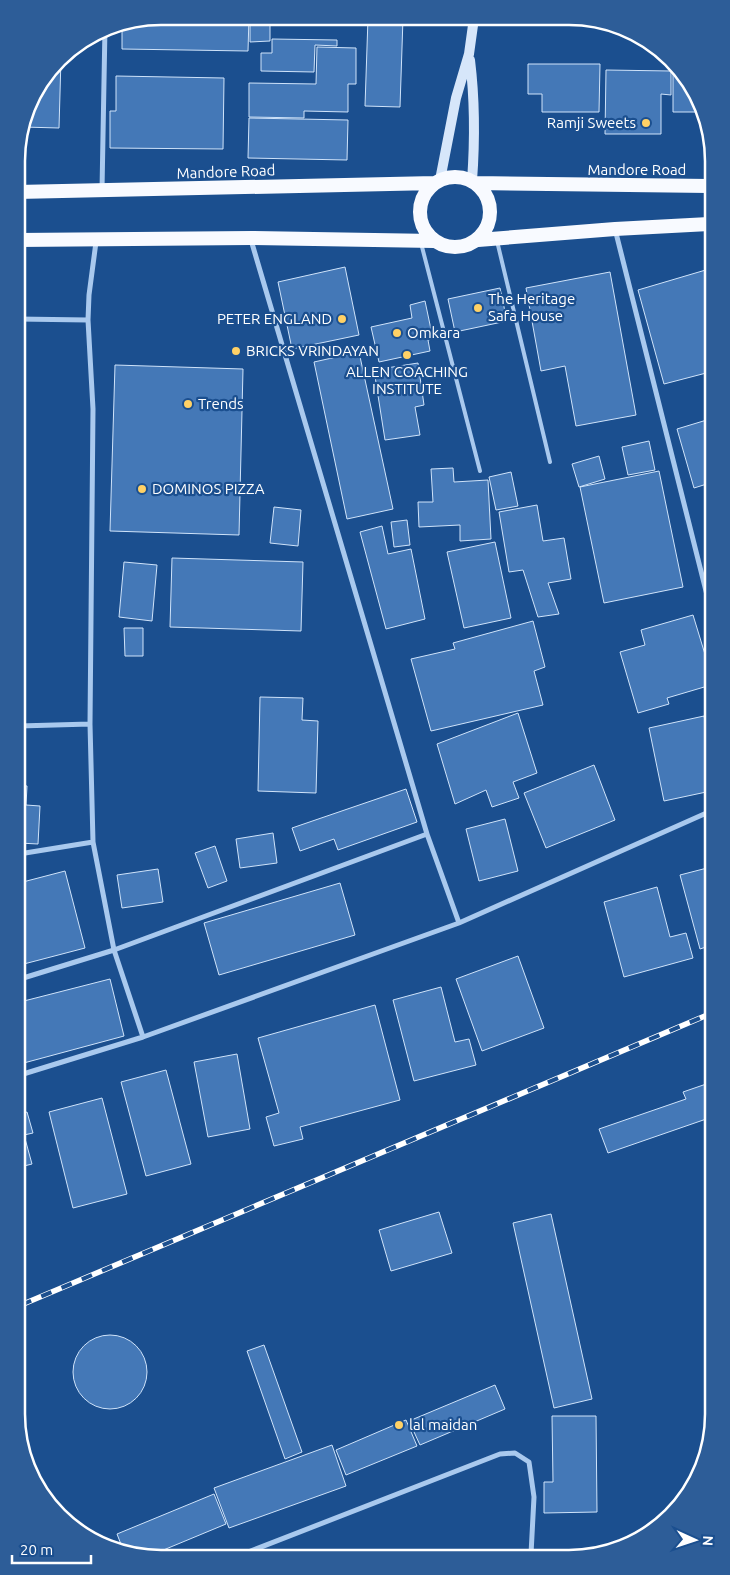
<svg xmlns="http://www.w3.org/2000/svg" width="730" height="1575" font-family="Ubuntu,sans-serif">
<style>
.building{fill:#4478b7;stroke:#cfe3fa}
.lines{fill:none;stroke-linecap:round;stroke-linejoin:round}
.service{stroke:#a9c9ee;stroke-width:4}
.minor{stroke:#a9c9ee;stroke-width:5}
.secondary{stroke:#d6e6fa;stroke-width:10}
.trunk{stroke:#f8faff;stroke-width:14}
.rail-casing{stroke:#fff;stroke-width:5.5}
.rail{stroke:#1b4f8f;stroke-width:4;stroke-dasharray:11;stroke-linecap:butt}
.poi-dot{fill:#ffd166;stroke:#1b4f8f;stroke-width:2}
.labels{text-anchor:middle;stroke-width:4.5;stroke-linejoin:round;paint-order:stroke}
.poi-label{font-size:15px;fill:#fff;stroke:#1b4f8f;text-anchor:start}
.street-label{font-size:15px;fill:#fff;stroke:#1b4f8f}
.rim{fill:none;stroke:#fff;stroke-width:2.5}
</style>
<rect width="100%" height="100%" fill="#1b4f8f"/>
<!-- building -->
<path class="building" d="M161,16L249,17L248,51L122,49V24Z
M250,17H270V41L250,42Z
M368,18H403L400,107L365,106Z
M272,39L337,40V46L315,45L314,72L261,71V53H272Z
M317,47L356,48V84H348V112L304,111V118L249,117V83L316,84Z
M61,58L59,128L23,127L31,97Z
M528,64H600L599,112H542V94H528Z
M673,66L701,112H673Z
M606,70L671,71V95L661,94V134H605Z
M116,76L224,78L223,149L110,148V111H116Z
M249,118L348,120L347,160L248,158Z
M345,267L359,335L292,349L278,282Z
M709,269L710,372L664,384L638,290Z
M610,272L636,415L576,426L565,366L541,371L526,288Z
M500,288L507,321L455,332L448,299Z
M425,301L433,339L428,340L430,351L379,362L371,327L412,318L410,305Z
M359,352L393,509L347,519L314,362Z
M418,363L424,405L415,407L420,435L385,440L374,370Z
M115,365L243,369L239,535L110,531Z
M710,419V483L694,488L677,429Z
M649,441L655,470L628,475L622,447Z
M599,456L605,479L579,487L572,464Z
M453,468L454,482L488,480L491,539L460,541V525L419,527L418,502H433L431,469Z
M659,471L683,587L604,603L580,487Z
M511,472L518,506L496,510L489,477Z
M710,493V523L705,494Z
M537,505L543,541L564,538L571,579L548,583L559,614L538,617L523,570L509,572L499,512Z
M274,507L301,510L298,546L270,543Z
M407,520L410,545L394,547L391,522Z
M382,526L388,554L411,549L425,619L386,629L360,532Z
M495,542L511,618L464,628L447,552Z
M172,558L303,562L301,631L170,627Z
M124,562L157,565L152,621L119,617Z
M18,568L23,569L21,618H18Z
M693,615L711,674V685L667,698L669,704L638,713L620,652L645,645L641,630Z
M533,621L545,667L534,671L543,705L431,731L411,659L455,649L453,643Z
M124,628H143V656H125Z
M260,697L303,698L302,720L318,721L316,793L258,791Z
M518,713L537,773L513,782L519,798L492,807L486,790L455,804L437,744Z
M704,716L708,735L711,734V791L664,801L649,728Z
M594,765L615,820L546,848L524,793Z
M19,785L27,786L26,805L40,806L38,844L19,843Z
M406,789L417,822L338,850L334,839L300,851L292,828Z
M505,819L518,871L479,881L466,829Z
M273,833L277,863L240,868L236,839Z
M215,846L227,881L208,888L195,853Z
M711,867L712,945L700,949L680,875Z
M158,869L163,902L122,908L117,875Z
M65,871L85,948L20,965L19,883Z
M340,883L355,935L219,975L204,923Z
M657,887L670,937L686,933L693,958L624,977L604,902Z
M518,956L544,1028L482,1051L456,979Z
M110,979L124,1036L20,1064V1002Z
M441,987L455,1042L469,1039L476,1065L414,1081L393,1000Z
M375,1005L400,1100L300,1127L303,1139L274,1146L266,1117L279,1113L258,1038Z
M237,1054L250,1129L208,1137L194,1062Z
M166,1070L191,1164L146,1176L121,1082Z
M712,1082V1117L608,1153L599,1129L686,1099L683,1092Z
M102,1098L127,1194L73,1208L49,1112Z
M27,1112L33,1133L24,1135L32,1164L20,1167V1114Z
M439,1212L452,1253L391,1271L379,1230Z
M551,1214L592,1399L554,1408L513,1223Z
M73 1372a37 37 0 1 1 74 0a37 37 0 1 1-74 0Z
M264,1345L302,1452L285,1459L247,1351Z
M495,1385L505,1409L420,1445L409,1421Z
M552,1416H596L597,1512L544,1513V1482H553Z
M406,1420L417,1446L346,1475L336,1450Z
M332,1445L346,1486L229,1528L214,1488Z
M214,1494L226,1524L149,1556H133L124,1552L117,1534Z"/>
<g class="lines">
<!-- service -->
<path class="service" d="M497,241L550,462
M421,243L480,471"/>
<!-- minor -->
<path class="minor" d="M102,190L105,27
M615,229L710,607
M251,240L427,834
M96,242L89,295L88,320L93,409L90,724L93,842L114,950L143,1037
M17,319L88,320
M19,726L90,724
M19,854L93,842
M20,979L114,950L427,834L459,923
M20,1075L143,1037L459,923L711,811
M238,1556L500,1454L515,1453L529,1462L534,1497L531,1554"/>
<!-- secondary -->
<path class="secondary" d="M470,60C475,101 475,140 472,181
M440,180L456,98L469,54L474,18"/>
<!-- trunk -->
<path class="trunk" d="M420 212a35 35 0 1 1 70 0a35 35 0 1 1-70 0Z
M475,183L709,186
M17,192L435,183
M17,240L251,238L434,241
M478,240L615,229L709,224"/>
<defs>
<path id="rail" d="M21,1305L712,1013"/>
</defs>
<!-- rail casing -->
<use href="#rail" class="rail-casing"/>
<!-- rail -->
<use href="#rail" class="rail"/>
</g>
<!-- markers -->
<g class="poi-dot">
<circle cx="646" cy="123" r="5"/>
<circle cx="478" cy="308" r="5"/>
<circle cx="342" cy="319" r="5"/>
<circle cx="397" cy="333" r="5"/>
<circle cx="236" cy="351" r="5"/>
<circle cx="407" cy="355" r="5"/>
<circle cx="188" cy="404" r="5"/>
<circle cx="142" cy="489" r="5"/>
<circle cx="399" cy="1425" r="5"/>
</g>
<g class="labels">
<!-- poi labels -->
<g class="poi-label">
<text x="636" y="128" text-anchor="end">Ramji Sweets</text>
<text x="488" y="304">The Heritage<tspan x="488" dy="17">Safa House</tspan></text>
<text x="332" y="324" text-anchor="end">PETER ENGLAND</text>
<text x="407" y="338">Omkara</text>
<text x="246" y="356">BRICKS VRINDAYAN</text>
<text x="407" y="377" text-anchor="middle">ALLEN COACHING<tspan x="407" dy="17">INSTITUTE</tspan></text>
<text x="198" y="409">Trends</text>
<text x="152" y="494">DOMINOS PIZZA</text>
<text x="409" y="1430">lal maidan</text>
</g>
<!-- street labels -->
<g class="street-label">
<text x="637" y="175">Mandore Road</text>
<text transform="translate(226 172) rotate(-2)" y="5">Mandore Road</text>
</g>
</g>
<!-- crop -->
<path d="M0 0H730V1575H0ZM161 25H569A136 136 0 0 1 705 161V1414A136 136 0 0 1 569 1550H161A136 136 0 0 1 25 1414V161A136 136 0 0 1 161 25Z" fill="#2d5d98" fill-rule="evenodd"/>
<path class="rim" d="M161 25H569A136 136 0 0 1 705 161V1414A136 136 0 0 1 569 1550H161A136 136 0 0 1 25 1414V161A136 136 0 0 1 161 25Z"/>
<!-- north arrow -->
<g transform="translate(695 1540) rotate(93)" stroke="#1b4f8f" stroke-width="4" paint-order="stroke">
<path d="M0-4L9 19L0 12L-9 19Z" fill="#ffffff"/>
<text y="-8" font-size="14" font-weight="bold" text-anchor="middle" fill="#ffffff">N</text>
</g>
<!-- scale -->
<path d="M12 1555v8h79v-8" fill="none" stroke="#ffffff" stroke-width="2.5"/>
<text x="20" y="1555" font-size="15" fill="#ffffff" stroke="#1b4f8f" stroke-width="4" paint-order="stroke">20 m</text>
</svg>
